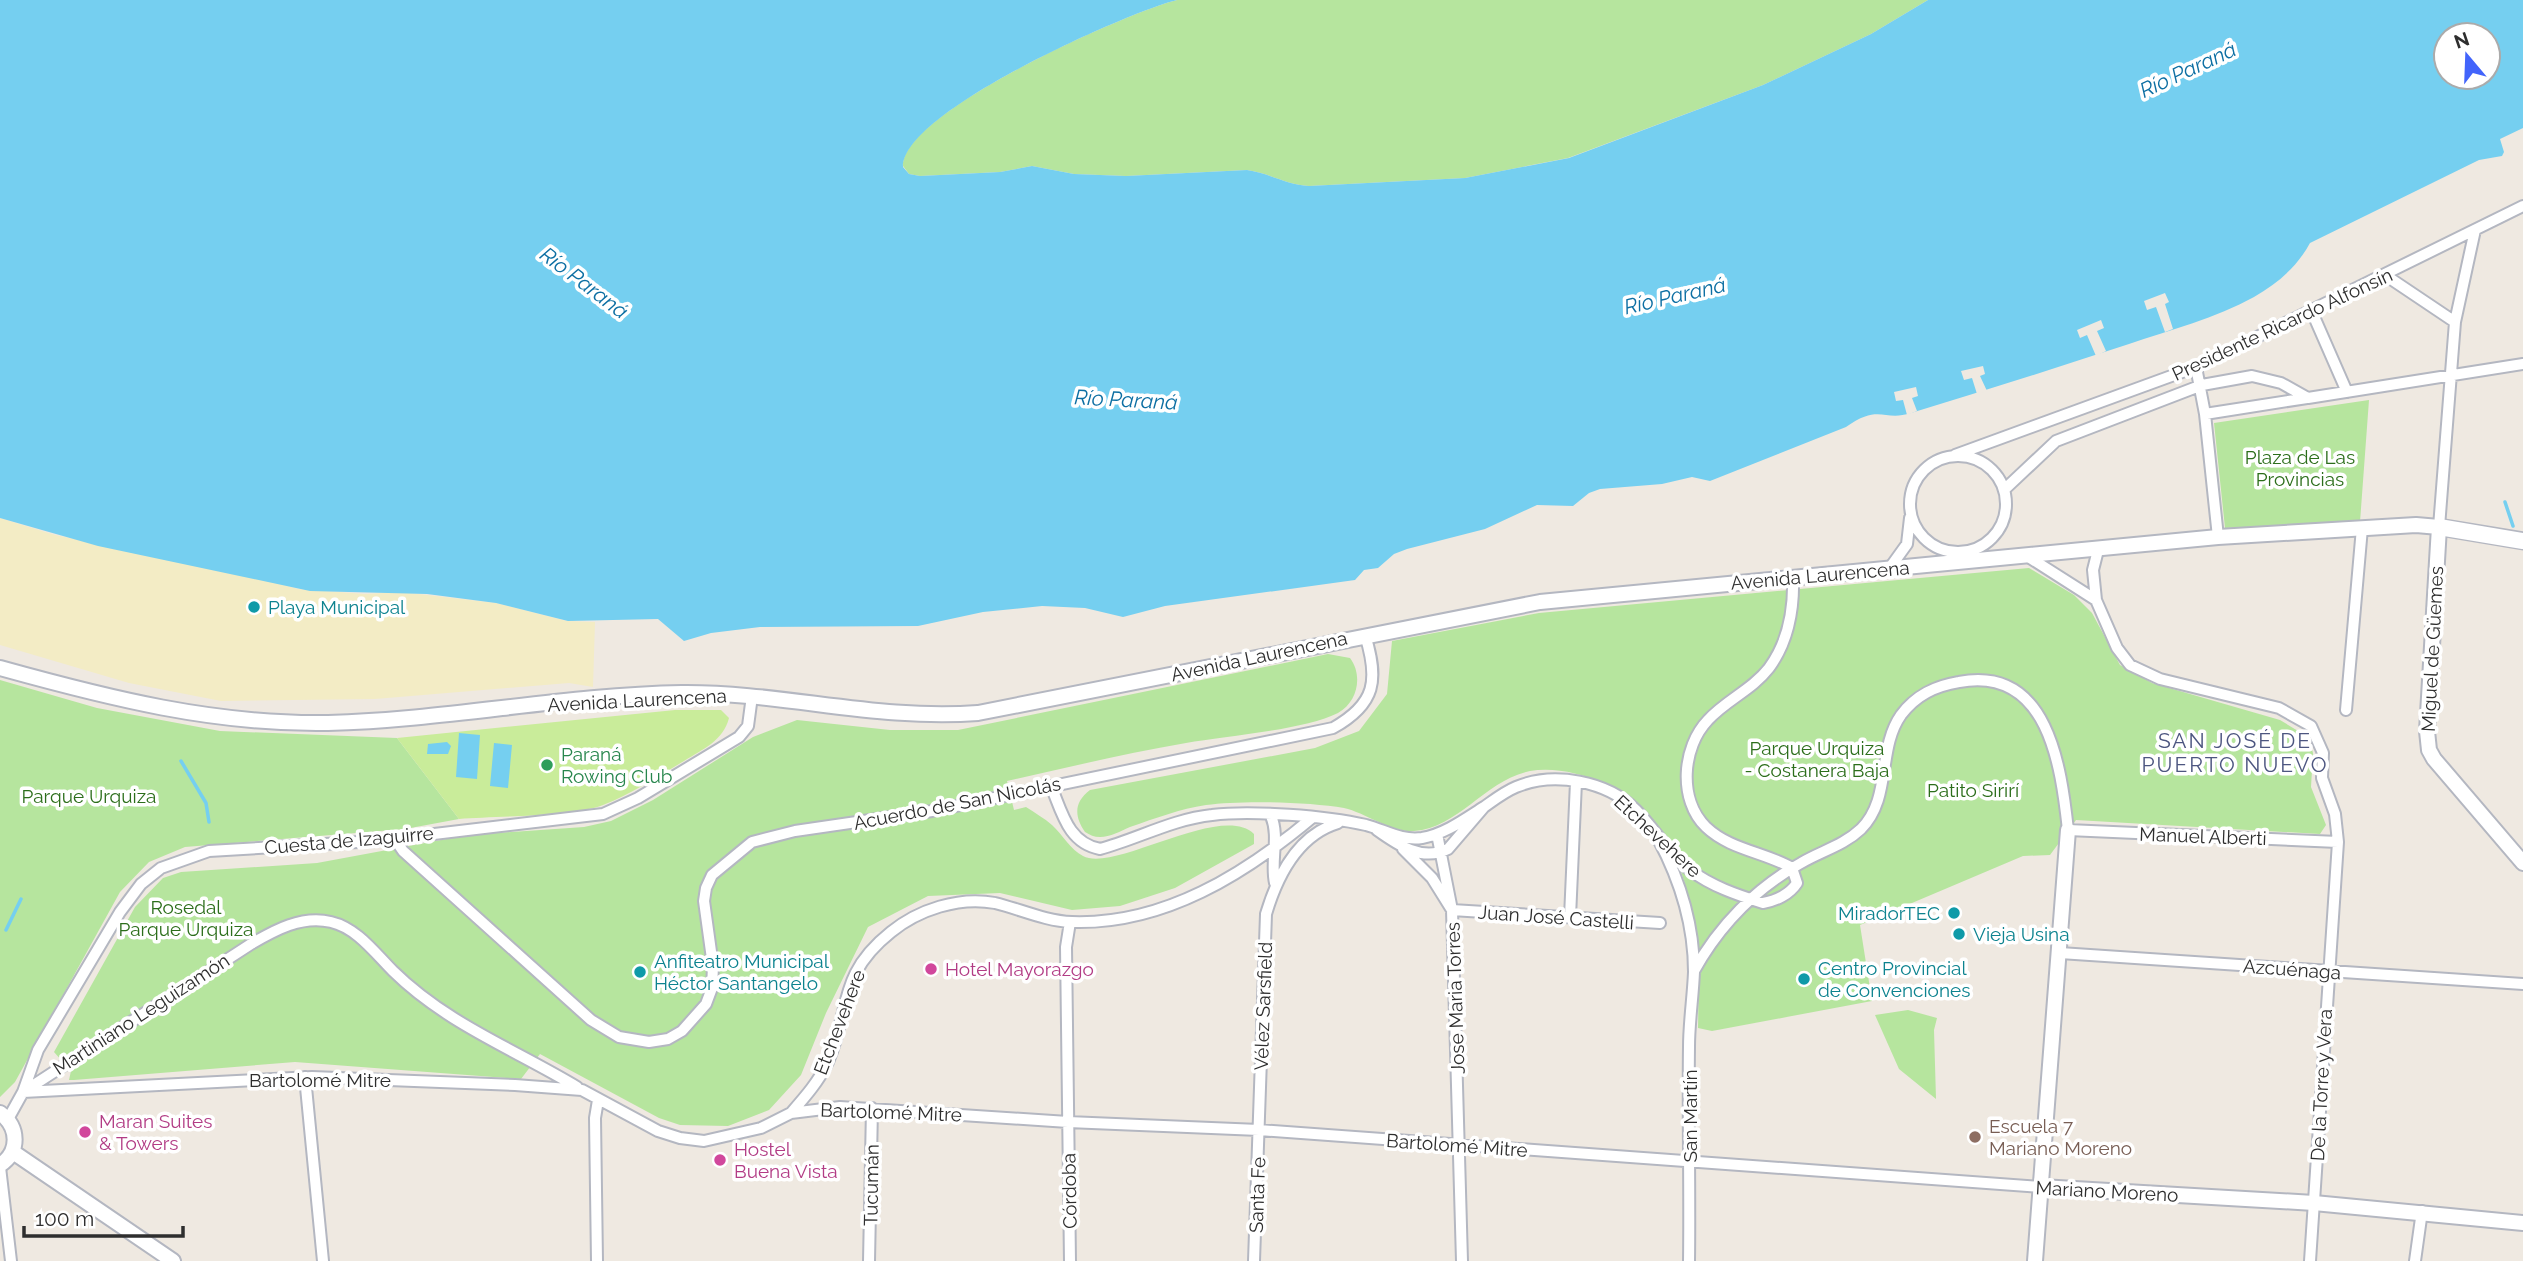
<svg xmlns="http://www.w3.org/2000/svg" width="2523" height="1261" font-family="Raleway,sans-serif">
<style>
.green{fill:#b6e59e}
.sand{fill:#f3ecc5}
.pitch{fill:#c9ec9a}
.water{fill:#75cff0;fill-rule:evenodd}
.pier{fill:#efe9e1}
.lines{fill:none;stroke-linecap:round;stroke-linejoin:round}
.stream{stroke:#75cff0;stroke-width:3.5}
.minor-casing{stroke:#b4b7c1;stroke-width:14}
.tertiary-casing{stroke:#b4b7c1;stroke-width:18}
.secondary-casing{stroke:#b4b7c1;stroke-width:19}
.minor{stroke:#fff;stroke-width:10}
.tertiary{stroke:#fff;stroke-width:14}
.secondary{stroke:#fff;stroke-width:16}
.culture-dot{fill:#0f9aa8;stroke:#fff;stroke-width:2.5}
.leisure-dot{fill:#2e9e5b;stroke:#fff;stroke-width:2.5}
.hotel-dot{fill:#d1479c;stroke:#fff;stroke-width:2.5}
.education-dot{fill:#8d6e63;stroke:#fff;stroke-width:2.5}
.labels{text-anchor:middle;stroke-width:7;stroke-linejoin:round;paint-order:stroke}
.street-label{font-size:19px;fill:#2e2e2e;stroke:#fff}
.park-label{font-size:19px;fill:#2c6e1b;stroke:#fff}
.culture-label{font-size:19px;fill:#0d838f;stroke:#fff;text-anchor:start}
.leisure-label{font-size:19px;fill:#27864d;stroke:#fff;text-anchor:start}
.hotel-label{font-size:19px;fill:#b23c85;stroke:#fff;text-anchor:start}
.education-label{font-size:19px;fill:#785e54;stroke:#fff;text-anchor:start}
.water-label{font-size:21px;font-style:italic;fill:#0d6fa3;stroke:#fff}
.neighbourhood-label{font-size:21px;letter-spacing:2px;fill:#4d5680;stroke:#fff}
</style>
<rect width="100%" height="100%" fill="#efe9e1"/>
<!-- green -->
<path class="green" d="M1177,0H1928L1871,34L1763,85L1568,158L1465,178L1309,186C1287,185 1269,173 1247,170L1126,176L1074,174L1032,166L1000,172L920,176L909,174L903,166C902,112 1128,12 1177,0Z
M2369,400L2360,522L2225,528L2214,423Z
M2029,568L2074,595L2092,613L2120,665L2152,683L2280,720L2308,737L2313,753L2311,787L2326,825L2320,834L2076,820L2050,855L2023,856L1860,925L1872,1001L1712,1031L1698,1028C1700,939 1696,823 1602,783C1581,773 1553,767 1530,771C1485,780 1460,827 1414,831C1392,833 1366,813 1344,808C1309,802 1242,800 1206,805C1180,809 1156,818 1130,827C1121,831 1110,837 1100,837C1094,837 1090,835 1085,832C1074,816 1074,802 1090,790L1315,748L1359,731L1387,694L1392,641L1539,613Z
M1328,654L1350,658C1363,675 1358,702 1338,713C1305,730 1225,736 1186,743C1126,753 1066,768 1007,781L1014,810L1026,807C1035,813 1044,818 1052,825C1062,834 1071,850 1083,856C1115,873 1221,802 1254,834V844L1175,888L1120,906L1072,910L1000,893L928,896L868,927L826,1013L801,1075L769,1110L728,1126L680,1125L659,1118L540,1054L521,1079L295,1062L74,1080H69L71,1071L54,1052L135,907L163,878L181,872L317,863L468,835L584,827L611,821L653,800L753,737L797,720L890,730H958Z
M0,680L97,708L220,731L397,738L459,819L405,829L185,847L149,862L120,892L15,1082L0,1097Z
M1908,1010L1937,1018L1934,1030L1936,1099L1899,1069L1875,1015Z"/>
<!-- sand -->
<path class="sand" d="M0,518L55,535L248,575L298,589L365,594L401,592L496,603L567,621L595,622L593,687L569,683L375,699L221,701L129,683L0,645Z"/>
<!-- pitch -->
<path class="pitch" d="M675,710H721L729,718C723,741 703,749 684,761C658,776 632,794 603,805C572,817 496,816 459,819L397,738Z"/>
<!-- water -->
<path class="water" d="M0,0H1177C1128,12 902,112 903,167L909,174L920,176L1000,172L1032,166L1074,174L1126,176L1247,170C1269,173 1287,185 1309,186L1465,178L1569,158L1763,85L1871,34L1928,0H2523V128L2500,139L2504,152L2502,156L2479,160L2310,243C2297,267 2278,283 2254,297C2216,318 2170,330 2129,344C2056,368 1984,391 1911,413C1883,422 1880,403 1846,427L1710,481L1692,477L1662,484L1600,489L1589,493L1573,506L1537,505L1485,529L1407,549L1394,554L1378,568L1364,570L1355,580L1165,606L1123,617L1085,608L1042,606L983,612L918,626L760,627L711,633L684,641L658,619L568,621L496,603L427,594L310,591L98,546L0,518ZM2446,35H2488V77H2446Z
M459,733L480,735L477,779L456,777Z
M447,742L451,746L448,754H427L428,744Z
M494,743L512,745L508,788L490,786Z"/>
<!-- pier -->
<path class="pier" d="M2165,293L2169,302L2165,304L2173,329L2165,332L2156,307L2147,310L2144,301Z
M2101,320L2104,328L2097,331L2106,351L2096,356L2087,335L2080,338L2077,330Z
M1983,366L1985,374L1980,376L1987,391L1977,394L1972,378L1964,380L1961,371Z
M1916,387L1918,396L1912,398L1917,411L1907,415L1903,400L1896,401L1894,392Z"/>
<g class="lines">
<!-- stream -->
<path class="stream" d="M2505,502L2513,526
M181,761L206,803L209,822
M6,930L21,899"/>
<defs>
<path id="minor" d="M2385,275L2455,322
M2312,312L2347,392
M2196,367L2205,414L2307,398
M2205,414L2218,537
M1955,455L2196,367L2523,206
M1910 504a48 48 0 1 1 96 0a48 48 0 1 1-96 0Z
M2006,488L2056,441L2202,385L2252,376L2281,383L2308,398L2523,364
M2439,527L2455,322L2475,230
M2098,550L2093,570L2096,600L2117,648L2130,665L2160,679L2279,708L2311,726L2323,753L2322,778L2335,814L2338,842L2310,1261
M2027,556L2096,600
M1889,569L1907,544L1910,518
M2346,710L2362,528
M1051,786C1062,812 1068,843 1100,849C1137,839 1173,819 1212,815C1252,810 1326,816 1366,825C1385,830 1401,841 1422,838C1445,834 1465,819 1484,807L1448,849C1422,862 1398,845 1377,830
M1484,807C1494,800 1504,792 1516,787C1554,771 1607,781 1636,810C1655,829 1668,853 1690,870C1711,886 1737,895 1763,903C1776,901 1790,894 1797,883L1792,868
M1271,816C1280,837 1270,861 1275,883
M1437,834L1452,910L1462,1261
M394,838L403,851L591,1020L619,1037L649,1042L668,1039L682,1031L706,1004L712,988L713,966L704,901L706,888L712,875L752,842L795,831L932,811L1333,728C1376,704 1379,680 1365,635
M1658,839C1680,880 1694,926 1694,972C1693,997 1689,1022 1689,1047C1688,1118 1690,1190 1689,1261
M1403,849L1432,878L1452,910L1660,923
M1792,868C1765,852 1730,850 1706,827C1678,800 1682,747 1708,720C1726,700 1752,690 1769,668C1789,641 1794,609 1793,577
M1570,917L1576,782
M2060,953L2523,984
M1694,971C1719,926 1756,888 1801,863C1821,851 1843,846 1861,829C1892,798 1877,749 1901,715C1916,695 1935,686 1959,682C2048,665 2061,766 2068,830L2338,842
M305,1077L323,1261
M23,1092L312,1077L515,1085L582,1090L658,1131L680,1138L704,1141L761,1128L791,1113L840,1107L1068,1122L1259,1130L2041,1187
M23,1092L251,944C275,930 302,915 331,922C357,928 375,953 393,971C447,1024 514,1049 577,1087
M791,1113C805,1097 819,1081 828,1062C851,1008 837,975 891,932C918,910 959,896 995,903C1020,909 1045,921 1072,922C1164,925 1245,874 1313,817
M8,1119L23,1092L38,1050L120,912L141,884L161,868L209,851L375,841L603,814L638,798L739,737L748,726L752,696
M0,1167L11,1261
M597,1261L595,1118L598,1100
M869,1261L872,1108
M1070,1261L1066,947L1070,922
M1254,1261L1266,914C1277,877 1298,835 1338,823
M2415,1261L2422,1211"/>
<path id="tertiary" d="M0,668C108,698 215,725 328,723C447,720 564,695 682,693C782,692 878,721 978,713L1540,602L2218,537L2416,525L2439,527L2427,731L2429,750L2434,759L2523,863
M0,1113C19,1127 20,1152 0,1165
M13,1152L173,1261
M2041,1187L2314,1203L2523,1223
M2035,1261L2068,830"/>
<path id="secondary" d="M2439,527L2523,541"/>
</defs>
<!-- minor casing -->
<use href="#minor" class="minor-casing"/>
<!-- tertiary casing -->
<use href="#tertiary" class="tertiary-casing"/>
<!-- secondary casing -->
<use href="#secondary" class="secondary-casing"/>
<!-- minor -->
<use href="#minor" class="minor"/>
<!-- tertiary -->
<use href="#tertiary" class="tertiary"/>
<!-- secondary -->
<use href="#secondary" class="secondary"/>
</g>
<!-- markers -->
<g class="culture-dot">
<circle cx="254" cy="607" r="7"/>
<circle cx="1954" cy="913" r="7"/>
<circle cx="1959" cy="934" r="7"/>
<circle cx="640" cy="972" r="7"/>
<circle cx="1804" cy="979" r="7"/>
</g>
<circle class="leisure-dot" cx="547" cy="765" r="7"/>
<g class="hotel-dot">
<circle cx="931" cy="969" r="7"/>
<circle cx="85" cy="1132" r="7"/>
<circle cx="720" cy="1160" r="7"/>
</g>
<circle class="education-dot" cx="1975" cy="1137" r="7"/>
<g class="labels">
<!-- street labels -->
<g class="street-label">
<text transform="translate(2282 324) rotate(-25)" y="7">Presidente Ricardo Alfonsín</text>
<text transform="translate(1820 575) rotate(-5)" y="7">Avenida Laurencena</text>
<text transform="translate(2432 649) rotate(-87)" y="7">Miguel de Güemes</text>
<text transform="translate(1259 656) rotate(-12)" y="7">Avenida Laurencena</text>
<text transform="translate(637 700) rotate(-3)" y="7">Avenida Laurencena</text>
<text transform="translate(957 803) rotate(-11)" y="7">Acuerdo de San Nicolás</text>
<text transform="translate(1658 836) rotate(43)" y="7">Etchevehere</text>
<text transform="translate(2203 836) rotate(2)" y="7">Manuel Alberti</text>
<text transform="translate(349 840) rotate(-5)" y="7">Cuesta de Izaguirre</text>
<text transform="translate(1556 917) rotate(4)" y="7">Juan José Castelli</text>
<text transform="translate(2292 969) rotate(4)" y="7">Azcuénaga</text>
<text transform="translate(1455 998) rotate(-92)" y="7">Jose Maria Torres</text>
<text transform="translate(1263 1006) rotate(-88)" y="7">Vélez Sarsfield</text>
<text transform="translate(141 1014) rotate(-33)" y="7">Martiniano Leguizamón</text>
<text transform="translate(839 1022) rotate(-69)" y="7">Etchevehere</text>
<text x="320" y="1087">Bartolomé Mitre</text>
<text transform="translate(2321 1085) rotate(-87)" y="7">De la Torre y Vera</text>
<text transform="translate(891 1112) rotate(2)" y="7">Bartolomé Mitre</text>
<text transform="translate(1690 1116) rotate(-90)" y="7">San Martín</text>
<text transform="translate(1457 1145) rotate(4)" y="7">Bartolomé Mitre</text>
<text transform="translate(871 1185) rotate(-89)" y="7">Tucumán</text>
<text transform="translate(1069 1191) rotate(-91)" y="7">Córdoba</text>
<text transform="translate(2107 1191) rotate(3)" y="7">Mariano Moreno</text>
<text transform="translate(1257 1195) rotate(-88)" y="7">Santa Fe</text>
</g>
<!-- park labels -->
<g class="park-label">
<text x="2300" y="464">Plaza de Las<tspan x="2300" dy="22">Provincias</tspan></text>
<text x="1817" y="755">Parque Urquiza<tspan x="1817" dy="22">- Costanera Baja</tspan></text>
<text x="1973" y="797">Patito Sirirí</text>
<text x="89" y="803">Parque Urquiza</text>
<text x="186" y="914">Rosedal<tspan x="186" dy="22">Parque Urquiza</tspan></text>
</g>
<!-- culture labels -->
<g class="culture-label">
<text x="268" y="614">Playa Municipal</text>
<text x="1940" y="920" text-anchor="end">MiradorTEC</text>
<text x="1973" y="941">Vieja Usina</text>
<text x="654" y="968">Anfiteatro Municipal<tspan x="654" dy="22">Héctor Santangelo</tspan></text>
<text x="1818" y="975">Centro Provincial<tspan x="1818" dy="22">de Convenciones</tspan></text>
</g>
<!-- leisure labels -->
<g class="leisure-label">
<text x="561" y="761">Paraná<tspan x="561" dy="22">Rowing Club</tspan></text>
</g>
<!-- hotel labels -->
<g class="hotel-label">
<text x="945" y="976">Hotel Mayorazgo</text>
<text x="99" y="1128">Maran Suites<tspan x="99" dy="22">&amp; Towers</tspan></text>
<text x="734" y="1156">Hostel<tspan x="734" dy="22">Buena Vista</tspan></text>
</g>
<!-- education labels -->
<g class="education-label">
<text x="1989" y="1133">Escuela 7<tspan x="1989" dy="22">Mariano Moreno</tspan></text>
</g>
<!-- water labels -->
<g class="water-label">
<text transform="translate(2188 70) rotate(-25)" y="7">Río Paraná</text>
<text transform="translate(584 283) rotate(37)" y="7">Río Paraná</text>
<text transform="translate(1675 296) rotate(-13)" y="7">Río Paraná</text>
<text transform="translate(1126 400) rotate(3)" y="7">Río Paraná</text>
</g>
<!-- neighbourhood labels -->
<g class="neighbourhood-label">
<text x="2235" y="748">SAN JOSÉ DE<tspan x="2235" dy="24">PUERTO NUEVO</tspan></text>
</g>
</g>
<!-- north arrow -->
<g transform="translate(2467 56) rotate(341)"><circle r="33" fill="#ffffff" stroke="#ababab" stroke-width="2"/>
<path d="M0-5L12 26L0 18L-12 26Z" fill="#4264fb"/>
<text y="-10" font-size="19" font-weight="bold" text-anchor="middle" fill="#2e2e2e">N</text>
</g>
<!-- scale -->
<path d="M24 1226v10h159v-10" fill="none" stroke="#2e2e2e" stroke-width="3.5"/>
<text x="35" y="1226" font-size="21" fill="#2e2e2e" stroke="#ffffff" stroke-width="5" paint-order="stroke">100 m</text>
</svg>
